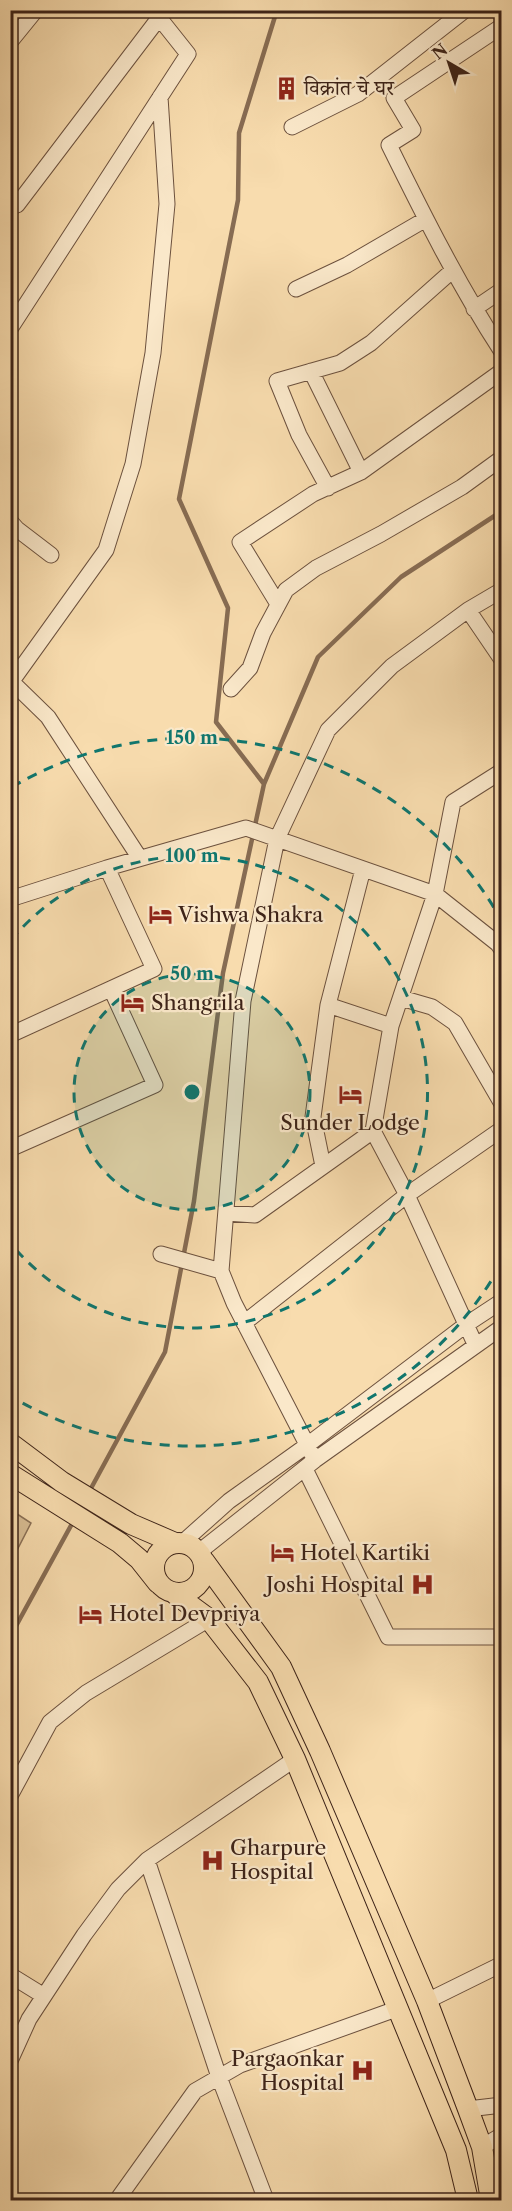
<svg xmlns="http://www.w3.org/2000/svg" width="512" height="2211" font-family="'Libre Caslon Text','Noto Serif Devanagari',serif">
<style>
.green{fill:#d8bd94;stroke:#8a7056;stroke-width:1.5}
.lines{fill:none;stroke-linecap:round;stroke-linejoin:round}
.stream{stroke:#876c53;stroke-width:4.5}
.minor-casing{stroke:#6c513e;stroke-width:17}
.major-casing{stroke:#3d2318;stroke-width:22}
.minor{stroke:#fae8ca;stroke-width:15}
.major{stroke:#f8dcae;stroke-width:20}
.ring{fill:none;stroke:#0f766e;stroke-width:3;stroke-dasharray:10 8}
.labels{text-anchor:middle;stroke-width:4.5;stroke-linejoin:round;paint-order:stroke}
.poi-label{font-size:21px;fill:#3d2318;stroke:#fae8ca;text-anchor:start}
.centre{fill:#0f766e;stroke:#fae8ca;stroke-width:3}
.ring-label{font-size:18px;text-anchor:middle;font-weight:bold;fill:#0f766e;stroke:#fae8ca;stroke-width:4.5;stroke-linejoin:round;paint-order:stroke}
</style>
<rect width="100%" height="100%" fill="#f8dcae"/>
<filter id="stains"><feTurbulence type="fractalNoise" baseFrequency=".00333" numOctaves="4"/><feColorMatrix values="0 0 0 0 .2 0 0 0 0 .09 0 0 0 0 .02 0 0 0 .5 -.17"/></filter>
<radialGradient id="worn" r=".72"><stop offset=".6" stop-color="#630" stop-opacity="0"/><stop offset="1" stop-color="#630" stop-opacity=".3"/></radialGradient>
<!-- green -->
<path class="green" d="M11,1510L31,1523L11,1562Z"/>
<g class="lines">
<!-- stream -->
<path class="stream" d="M264,784L318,657L401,577L502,511
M89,1492L165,1352L194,1201L223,973L264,784L216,722L228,608L179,499L238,200L239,133L277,10
M10,1637L74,1520"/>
<defs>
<path id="minor" d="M502,26L394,98L413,130L389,145C424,216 459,286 502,352
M10,42L36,10
M292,127L358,94L465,10
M17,205L159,18
M296,289L347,265L426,219
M474,309L502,290
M10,329L188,54L153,10
M311,371L361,472
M328,488L299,435L277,381L340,363L371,343L453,270
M10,521L17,529L51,555
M278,604L240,542L313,494L361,472L502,371
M468,610L502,660
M10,680L48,717L139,857
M12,681L106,550L133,464L153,353L167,204L160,97
M231,689L250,668L263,633L286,590L316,568L381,534L462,487L502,458
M10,899L107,868
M401,998L432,1007L455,1023L502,1104
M328,1005L391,1026
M10,1035L154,969L107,868L246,828L435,894L498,944L502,950
M10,1149L155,1085L111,989
M323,1166L313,1117L328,1005L363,869
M226,1213L255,1215L373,1131
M161,1254L221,1271
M244,1323L407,1195L502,1129
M475,1344L407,1195L373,1131L391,1026L435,894L453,802L502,771
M315,1460L234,1303L221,1271L243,1001L277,839L328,730L392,666L468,610L502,590
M305,1469L388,1637H502
M182,1543L229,1501L306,1446L467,1324L502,1301
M199,1552L315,1460L502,1327
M10,1796L50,1722L86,1693L209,1619
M147,1860L219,2077L266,2200
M10,1975L44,1996
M427,2001L502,1964
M10,2061L29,2019L84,1935L118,1889L147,1860L295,1759
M468,2109L502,2105
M482,2147L502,2135
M117,2200L195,2091L240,2065L399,2008"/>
<path id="major" d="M10,1443L62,1482L131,1524L175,1543
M10,1474L120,1543L139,1559L158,1583
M154 1568a25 25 0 1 1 50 0a25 25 0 1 1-50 0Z
M204,1561L281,1667L320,1751L427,2001L468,2109L482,2147L491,2200
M175,1594L209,1619L258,1682L295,1759L456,2150L468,2200"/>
</defs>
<!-- minor casing -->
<use href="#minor" class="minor-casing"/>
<!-- major casing -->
<use href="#major" class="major-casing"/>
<!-- minor -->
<use href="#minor" class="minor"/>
<!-- major -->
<use href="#major" class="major"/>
</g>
<!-- distance rings -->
<circle cx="192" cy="1092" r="118" fill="#0f766e" fill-opacity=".12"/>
<g class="ring">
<circle cx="192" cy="1092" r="118"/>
<path d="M11 940A236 236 0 1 1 11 1244"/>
<path d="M500 1266A354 354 0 0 1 12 1397M12 787A354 354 0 0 1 500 918"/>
</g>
<!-- icons -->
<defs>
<symbol id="building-bare" viewBox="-9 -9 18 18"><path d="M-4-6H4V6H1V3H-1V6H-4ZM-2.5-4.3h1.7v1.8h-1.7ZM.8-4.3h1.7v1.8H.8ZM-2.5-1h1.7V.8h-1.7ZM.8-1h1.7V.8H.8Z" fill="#8f2418" stroke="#fae8ca" stroke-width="2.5" paint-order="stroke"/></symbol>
<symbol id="hotel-bare" viewBox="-9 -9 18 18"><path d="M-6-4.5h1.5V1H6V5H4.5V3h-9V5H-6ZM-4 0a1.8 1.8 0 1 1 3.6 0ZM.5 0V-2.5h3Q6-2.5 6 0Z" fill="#8f2418" stroke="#fae8ca" stroke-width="2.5" paint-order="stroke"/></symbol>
<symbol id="hospital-bare" viewBox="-9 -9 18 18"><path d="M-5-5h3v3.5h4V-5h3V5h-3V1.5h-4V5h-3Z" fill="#8f2418" stroke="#fae8ca" stroke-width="2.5" paint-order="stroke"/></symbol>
</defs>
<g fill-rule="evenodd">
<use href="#building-bare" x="270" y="72" width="33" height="33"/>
<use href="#hotel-bare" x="144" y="898" width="33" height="33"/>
<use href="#hotel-bare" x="116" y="986" width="33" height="33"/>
<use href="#hotel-bare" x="334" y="1078" width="33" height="33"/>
<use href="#hotel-bare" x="266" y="1536" width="33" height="33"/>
<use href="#hospital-bare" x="406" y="1568" width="33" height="33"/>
<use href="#hotel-bare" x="74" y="1598" width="33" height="33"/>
<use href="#hospital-bare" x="196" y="1844" width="33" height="33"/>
<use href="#hospital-bare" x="346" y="2054" width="33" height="33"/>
</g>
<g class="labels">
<!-- poi labels -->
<g class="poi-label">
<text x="304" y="95">विक्रांत चे घर</text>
<text x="178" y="922">Vishwa Shakra</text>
<text x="151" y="1010">Shangrila</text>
<text x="350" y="1130" text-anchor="middle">Sunder Lodge</text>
<text x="300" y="1560">Hotel Kartiki</text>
<text x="404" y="1592" text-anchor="end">Joshi Hospital</text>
<text x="109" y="1621">Hotel Devpriya</text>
<text x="230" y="1855">Gharpure<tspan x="230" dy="24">Hospital</tspan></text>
<text x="344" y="2066" text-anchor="end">Pargaonkar<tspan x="344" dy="24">Hospital</tspan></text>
</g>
</g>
<circle cx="192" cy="1092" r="9" class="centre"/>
<g class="ring-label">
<text x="192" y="744">150 m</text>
<text x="192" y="862">100 m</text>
<text x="192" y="980">50 m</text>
</g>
<!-- margin -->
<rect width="512" height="2211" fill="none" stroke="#f8dcae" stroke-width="36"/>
<rect x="12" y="12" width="488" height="2187" fill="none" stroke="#3d2318" stroke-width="3"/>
<rect x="18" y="18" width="476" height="2175" fill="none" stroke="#3d2318" stroke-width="1.5"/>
<!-- north arrow -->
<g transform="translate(449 63) rotate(321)" stroke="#fae8ca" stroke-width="4.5" paint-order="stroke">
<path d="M0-4.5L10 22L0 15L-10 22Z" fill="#3d2318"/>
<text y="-9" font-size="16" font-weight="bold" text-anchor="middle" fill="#3d2318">N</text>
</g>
<rect width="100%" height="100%" filter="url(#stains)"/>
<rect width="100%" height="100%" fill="url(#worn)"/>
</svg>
